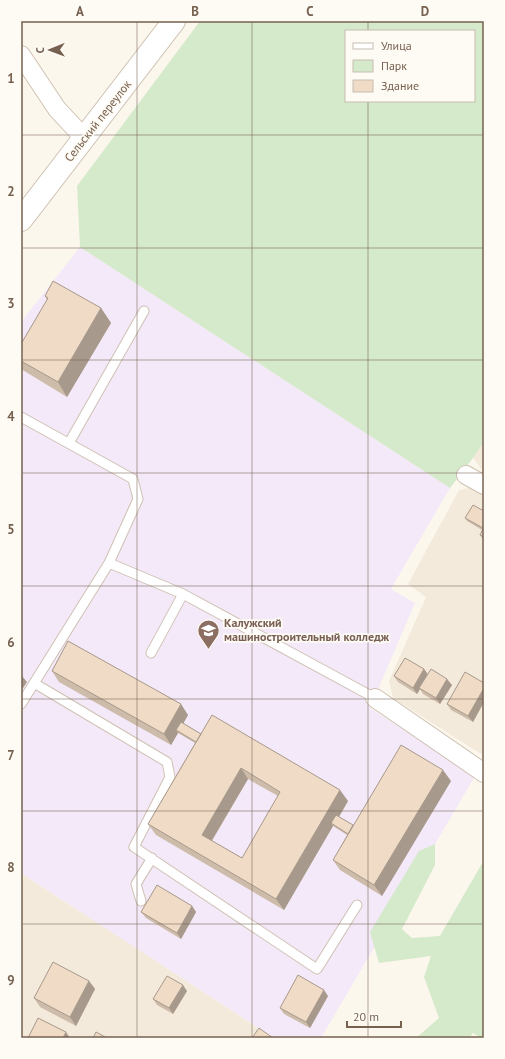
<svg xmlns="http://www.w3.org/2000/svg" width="505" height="1059" font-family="'PT Sans',sans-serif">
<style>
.residential{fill:#f3eadc}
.education{fill:#f4e9f9}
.green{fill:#d5e9cb;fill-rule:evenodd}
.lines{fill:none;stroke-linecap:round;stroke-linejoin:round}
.service-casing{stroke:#cec1b2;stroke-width:11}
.minor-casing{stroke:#cec1b2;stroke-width:20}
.tertiary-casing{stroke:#cec1b2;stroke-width:24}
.service{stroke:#fff;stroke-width:9}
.minor{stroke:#fff;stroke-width:18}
.tertiary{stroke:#fff;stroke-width:22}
.wall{fill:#cebcaa;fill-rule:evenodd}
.shaded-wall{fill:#a7998b}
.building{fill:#efdbc6;stroke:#a7998b;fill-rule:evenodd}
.grid{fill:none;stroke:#766150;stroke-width:1;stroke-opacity:0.55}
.labels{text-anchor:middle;stroke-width:3.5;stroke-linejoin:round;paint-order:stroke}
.street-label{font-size:12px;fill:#766150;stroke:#fefbf4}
.education-label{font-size:12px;font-weight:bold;fill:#785e54;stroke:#fefbf4;text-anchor:start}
.neatline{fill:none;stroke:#766150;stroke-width:1.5}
.grid-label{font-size:13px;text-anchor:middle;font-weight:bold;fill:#766150}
</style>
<rect width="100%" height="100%" fill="#fcf7ed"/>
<!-- residential -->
<path class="residential" d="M484,442V473L473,458Z
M473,487L484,493V756L393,698L389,681L426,597L408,584L459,490Z
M21,873L274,1038H21Z"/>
<!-- education -->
<path class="education" d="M80,247L450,488L391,589L415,603L370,708L475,776L321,1038H274L21,873V322Z"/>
<!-- green -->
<path class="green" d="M200,21H484V442L473,458L450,488L80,247L77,186ZM346,31H474V101H346Z
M435,844V865L402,929L412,938L440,936L484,860V1038H481L473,1033L469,1038H416L439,1018L424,977L431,956L379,963L370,932L419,851Z"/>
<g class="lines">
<defs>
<path id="service" d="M21,417L133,479L138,499L109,563L183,594L375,698
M69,443L144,311
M151,653L183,594
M34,683L167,762L170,777L134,847L317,969L357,905
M21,704L109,563
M141,901L136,884L152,858"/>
<path id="minor" d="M21,55L57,109L84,138
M466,475L484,485
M375,698L484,773"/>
<path id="tertiary" d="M21,220L174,21"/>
</defs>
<!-- service casing -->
<use href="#service" class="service-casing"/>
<!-- minor casing -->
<use href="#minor" class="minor-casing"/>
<!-- tertiary casing -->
<use href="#tertiary" class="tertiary-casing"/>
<!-- service -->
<use href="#service" class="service"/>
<!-- minor -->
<use href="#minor" class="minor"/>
<!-- tertiary -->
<use href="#tertiary" class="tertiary"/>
</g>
<!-- wall -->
<path class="wall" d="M45,296L101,308L111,323L67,397L21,369V344L47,300Z
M484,511V541L480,535L482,530L467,521L465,518Z
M424,669L428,674L452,685L440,704L423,694L420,689L417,694L398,682L394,676Z
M52,671L188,715L183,723L201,734L348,801L339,817L353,825L451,781L382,896L340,870L333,860L347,835L333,826L284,910L156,835L148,824L195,743L178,733L171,745L59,682ZM248,779L278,796L242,858L212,841Z
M484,683V702L473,722L451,710L447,704Z
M192,906L196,912L181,939L146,918L141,912Z
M89,981L95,989L76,1026L40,1007L34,998Z
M187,991L173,1014L157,1005L153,999Z
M328,996L310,1028L284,1014L280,1008Z"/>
<!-- shaded-wall -->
<path class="shaded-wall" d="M101,308L111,323L67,397L58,382Z
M424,669L428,675L419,688L420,689L417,694L413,688Z
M22,676L27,682L21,691V678Z
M447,679L452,685L440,704L436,698Z
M484,688V702L473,722L468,716Z
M181,704L188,715L179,731L176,730L178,733L171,745L164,734Z
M241,768L248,779L209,845L202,835Z
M443,770L451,781L382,896L374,885Z
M340,790L348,801L334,825L331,823L333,826L284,910L276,899Z
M192,906L196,912L181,939L177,933Z
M89,981L95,989L76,1026L70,1017Z
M183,985L187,991L173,1014L169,1008Z
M324,990L328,996L310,1028L306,1022Z
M66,1032L70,1038H63Z"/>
<!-- building -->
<path class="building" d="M53,281L101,308L58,382L21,361V344L48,298L45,296Z
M473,505L484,511V527L483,528L465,518Z
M484,527V537L480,535Z
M68,641L181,704L164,734L52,671Z
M405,658L424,669L413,688L394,676Z
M431,669L447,679L436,698L419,688Z
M465,672L484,683V688L468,716L447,704Z
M212,715L340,790L276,899L148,824ZM241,768L280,792L242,858L202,835Z
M181,722L201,734L196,742L176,730Z
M401,745L443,770L374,885L333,860Z
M336,815L353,825L348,834L331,823Z
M157,885L192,906L177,933L141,912Z
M53,962L89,981L70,1017L34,998Z
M298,975L324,990L306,1022L280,1008Z
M167,976L183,985L169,1008L153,999Z
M38,1018L66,1032L63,1038H28Z
M259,1028L273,1038H252Z
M96,1032L107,1038H93Z"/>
<!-- grid -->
<path class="grid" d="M137,21V1038M252,21V1038M368,21V31M368,101V1038M21,135H484M21,248H484M21,360H484M21,473H484M21,586H484M21,699H484M21,811H484M21,924H484"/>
<!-- icons -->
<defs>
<symbol id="university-pin" viewBox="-11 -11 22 30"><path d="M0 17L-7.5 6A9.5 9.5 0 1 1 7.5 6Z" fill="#8d6e63" stroke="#fefbf4"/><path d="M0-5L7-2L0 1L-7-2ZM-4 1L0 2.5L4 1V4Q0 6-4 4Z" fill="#fff"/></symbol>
</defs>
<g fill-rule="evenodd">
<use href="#university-pin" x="196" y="618" width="25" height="34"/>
</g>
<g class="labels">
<!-- street labels -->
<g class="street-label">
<text transform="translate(98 121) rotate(-52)" y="4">Сельский переулок</text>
</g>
<!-- education labels -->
<g class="education-label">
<text x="224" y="627">Калужский<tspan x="224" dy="14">машиностроительный колледж</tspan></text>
</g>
</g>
<!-- border -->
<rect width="505" height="1059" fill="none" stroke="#fefbf4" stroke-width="44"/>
<!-- legend -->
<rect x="345" y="30" width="130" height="72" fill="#fefbf4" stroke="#c8bdb2"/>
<rect x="353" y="43" width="20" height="6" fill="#ffffff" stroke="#c8bdb2"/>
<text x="381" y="50" font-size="12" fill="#766150">Улица</text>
<rect x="353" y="60" width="20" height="12" fill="#d5e9cb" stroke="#c8bdb2"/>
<text x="381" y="70" font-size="12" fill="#766150">Парк</text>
<rect x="353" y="80" width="20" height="12" fill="#efdbc6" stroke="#c8bdb2"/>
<text x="381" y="90" font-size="12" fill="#766150">Здание</text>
<!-- north arrow -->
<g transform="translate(50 50) rotate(269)" stroke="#fefbf4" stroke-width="3" paint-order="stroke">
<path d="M0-3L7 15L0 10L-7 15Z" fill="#766150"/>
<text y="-6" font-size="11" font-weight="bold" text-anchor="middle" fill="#766150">С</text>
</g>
<!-- scale -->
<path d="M347 1021v6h54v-6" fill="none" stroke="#766150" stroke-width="2"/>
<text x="353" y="1021" font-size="12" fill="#766150" stroke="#fefbf4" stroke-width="3" paint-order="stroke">20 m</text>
<rect x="22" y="22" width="461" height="1015" class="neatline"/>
<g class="grid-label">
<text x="80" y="16">A</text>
<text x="195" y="16">B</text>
<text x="310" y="16">C</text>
<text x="425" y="16">D</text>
<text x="11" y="83">1</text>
<text x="11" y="196">2</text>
<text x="11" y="308">3</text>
<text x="11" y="421">4</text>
<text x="11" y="534">5</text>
<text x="11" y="647">6</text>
<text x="11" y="760">7</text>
<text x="11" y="872">8</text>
<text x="11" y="985">9</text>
</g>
</svg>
